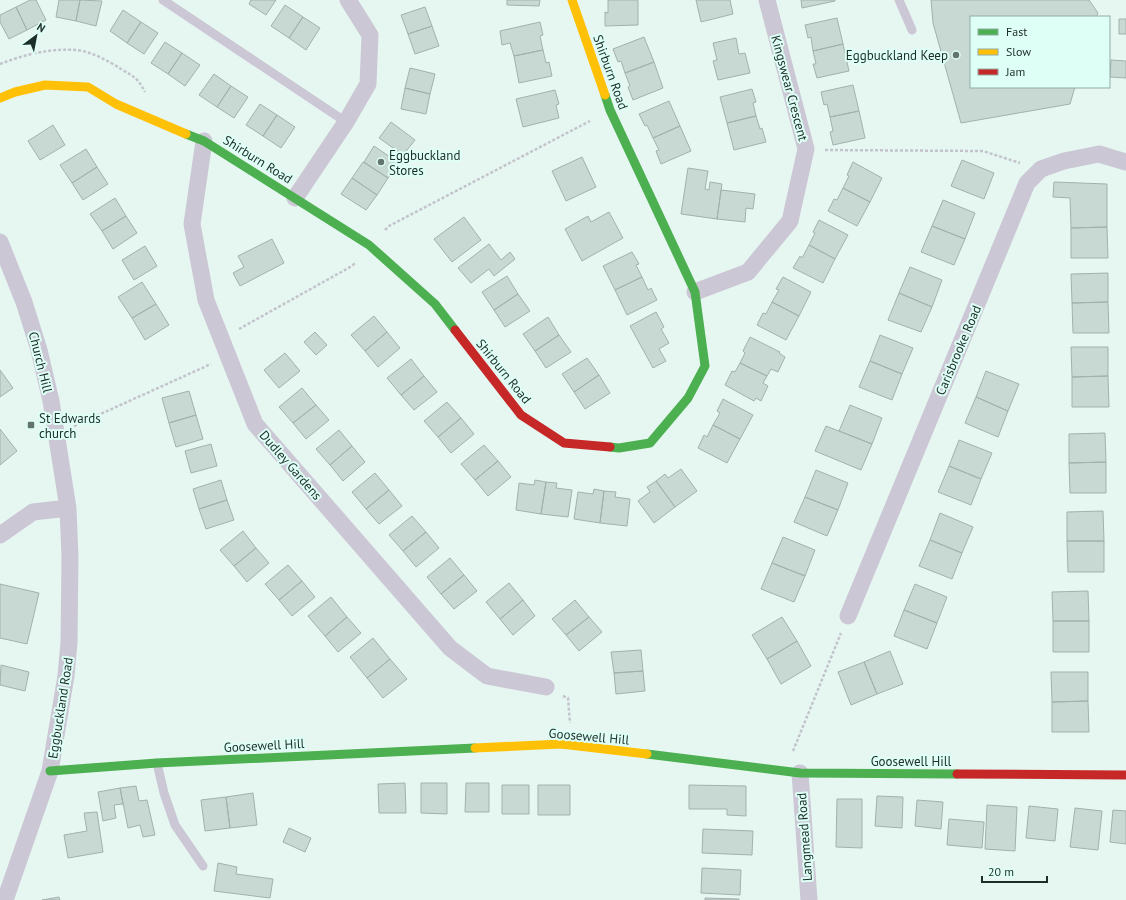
<svg xmlns="http://www.w3.org/2000/svg" width="1126" height="900" font-family="'PT Sans',sans-serif">
<style>
.building{fill:#c8d8d3;stroke:#a2b1ad}
.lines{fill:none;stroke-linecap:round;stroke-linejoin:round}
.path{stroke:#c3c4cb;stroke-width:2.5;stroke-dasharray:3 2;stroke-linecap:butt}
.lane{stroke:#ccc7d4;stroke-width:9}
.street{stroke:#ccc7d4;stroke-width:17}
.fast{stroke:#4caf50;stroke-width:9}
.slow{stroke:#ffc107;stroke-width:9}
.jam{stroke:#c62828;stroke-width:9}
.poi-dot{fill:#63746f;stroke:#defff5;stroke-width:1.5}
.labels{text-anchor:middle;stroke-width:4;stroke-linejoin:round;paint-order:stroke}
.poi-label{font-size:13px;fill:#1d2d29;stroke:#defff5;text-anchor:start}
.street-label{font-size:13px;fill:#1d2d29;stroke:#defff5}
</style>
<rect width="100%" height="100%" fill="#e6f7f2"/>
<!-- building -->
<path class="building" d="M30,0H36L46,20L27,30L16,7Z
M59,0H80L76,21L56,17Z
M80,0L102,1L96,26L76,21Z
M251,0H276L266,15L249,4Z
M507,0H540L539,6L507,5Z
M608,0H638V25L605,26V12L608,13Z
M696,0H730L733,14L701,22Z
M801,0H835V1L802,8Z
M931,0H1089L1098,13L1096,17H971V87H1075L1070,104L961,123L933,23Z
M285,5L303,17L289,38L271,26Z
M16,7L27,30L9,39L0,22V15Z
M425,7L432,26L408,34L401,15Z
M123,10L141,22L127,43L110,31Z
M303,17L320,28L306,50L289,38Z
M837,18L843,44L813,51L811,37L808,38L805,25Z
M1119,19H1126V34H1119Z
M141,22L158,33L144,54L127,43Z
M540,22L543,35L540,36L543,50L514,56L510,43L502,45L500,31Z
M432,26L439,46L415,54L408,34Z
M644,37L654,62L625,73L621,61L618,62L613,49Z
M736,38L739,54L745,53L750,73L718,80L713,61L717,60L713,43Z
M165,42L182,53L168,74L151,63Z
M843,44L849,71L817,78L813,64H816L813,51Z
M543,50L546,63L549,62L552,76L519,83L514,56Z
M182,53L200,65L185,86L168,74Z
M1111,60L1126,61V78L1110,77Z
M654,62L663,88L633,100L628,87L630,86L625,73Z
M410,68L435,74L430,94L405,88Z
M214,74L231,86L217,107L199,95Z
M853,85L859,111L830,117L827,104L824,105L821,92Z
M231,86L248,97L234,118L217,107Z
M405,88L430,94L426,114L401,109Z
M752,89L756,102L753,103L756,116L727,123L720,97Z
M555,90L559,104L556,105L559,118L523,127L516,99Z
M669,101L680,126L653,138L647,125L645,126L639,114Z
M260,104L277,115L263,136L246,125Z
M859,111L865,138L833,145L830,132L833,131L830,117Z
M277,115L295,127L281,148L263,136Z
M756,116L760,129L762,128L766,142L734,150L727,123Z
M391,122L415,140L403,155L379,138Z
M53,125L65,145L40,160L28,141Z
M680,126L691,151L661,164L656,151L659,150L653,138Z
M374,146L399,163L388,178L364,162Z
M86,149L97,167L72,183L60,165Z
M582,157L596,187L566,201L552,171Z
M962,160L994,173L984,199L951,186Z
M363,162L388,178L377,195L352,178Z
M853,162L882,178L870,202L843,188L849,176L847,175Z
M97,167L108,184L83,200L72,183Z
M688,168L708,171L705,189L709,190L710,182L722,184L717,219L681,214Z
M352,178L377,195L366,210L341,194Z
M1054,182L1107,184V227L1071,228L1070,198L1053,197Z
M843,188L870,202L857,226L828,211L834,199L837,200Z
M721,190L755,194L753,209L746,208L745,222L717,219Z
M115,198L126,216L102,231L90,214Z
M943,200L975,213L965,239L932,226Z
M609,212L623,238L582,261L565,229L588,216L591,222Z
M126,216L137,233L113,249L102,231Z
M464,217L481,240L452,262L434,239Z
M819,220L848,235L835,259L809,245L815,233L813,232Z
M932,226L965,239L954,265L921,252Z
M1107,227L1108,258H1071V228Z
M272,239L284,263L240,286L233,273L244,267L238,256Z
M489,244L501,260L510,252L515,259L494,276L489,269L471,283L458,268Z
M809,245L835,259L823,283L793,268L800,256L802,258Z
M145,246L157,266L134,280L122,260Z
M632,252L639,264L636,265L642,277L615,290L603,266Z
M910,267L942,280L932,307L899,293Z
M1108,273V302L1072,303L1071,274Z
M507,276L518,294L494,310L482,292Z
M642,277L648,290L651,288L657,300L627,315L615,290Z
M783,277L811,292L799,316L772,302L779,290L776,289Z
M142,282L156,304L132,318L118,297Z
M899,293L932,307L921,332L888,320Z
M518,294L530,311L505,327L494,310Z
M772,302L799,316L786,340L757,325L763,313L766,314Z
M1108,302L1109,333H1073L1072,303Z
M156,304L169,325L145,340L132,318Z
M656,312L664,327L661,329L669,343L659,349L666,361L653,368L630,326Z
M374,316L387,332L365,351L351,335Z
M548,317L559,335L535,351L523,334Z
M315,332L327,345L316,355L304,342Z
M387,332L400,348L378,367L365,351Z
M559,335L571,352L546,368L535,351Z
M880,335L913,348L902,374L870,361Z
M750,337L780,352L779,353L785,357L778,372L771,369L767,376L740,363L745,353L743,351Z
M1071,347H1108V376L1072,377Z
M285,353L300,371L279,388L264,370Z
M587,358L599,375L574,392L562,374Z
M411,359L424,376L401,395L387,378Z
M870,361L902,374L892,400L859,387Z
M740,363L767,376L763,383L768,386L761,401L756,398L754,401L725,385L732,371L735,372Z
M0,370L13,388L0,397Z
M986,371L1019,384L1008,411L976,397Z
M599,375L610,393L585,409L574,392Z
M424,376L437,392L414,410L401,395Z
M1108,376L1109,407H1072V377Z
M302,388L316,405L293,423L279,407Z
M189,391L196,415L169,423L162,398Z
M976,397L1008,411L998,437L965,423Z
M723,399L753,415L740,439L713,425L720,413L717,411Z
M447,402L461,418L438,437L424,421Z
M316,405L329,420L306,439L293,423Z
M850,405L882,418L872,444L839,431Z
M196,415L203,439L176,447L169,423Z
M461,418L474,434L451,453L438,437Z
M713,425L740,439L727,463L698,448L704,435L707,437Z
M826,426L872,444L861,470L815,451Z
M0,429L17,451L0,465Z
M339,430L352,446L330,465L316,449Z
M1105,433L1106,462L1069,463V434Z
M959,440L992,453L981,479L949,466Z
M211,444L217,466L191,473L185,451Z
M484,445L498,461L475,480L461,464Z
M352,446L365,462L343,481L330,465Z
M498,461L511,477L488,496L475,480Z
M1106,462V493H1070L1069,463Z
M949,466L981,479L971,505L938,492Z
M681,469L697,491L675,507L656,481L665,474L668,478Z
M816,470L848,483L838,510L805,497Z
M375,473L389,490L366,509L352,492Z
M221,480L227,500L199,509L193,489Z
M535,480L546,482L541,514L516,510L519,483L534,485Z
M656,481L675,507L654,523L638,501L650,492L647,487Z
M546,482L557,483L556,488L572,490L568,517L541,514Z
M594,489L604,491L600,523L574,519L578,492L593,494Z
M389,490L402,506L379,524L366,509Z
M604,491L616,492L615,497L630,499L627,526L600,523Z
M805,497L838,510L827,536L794,522Z
M227,500L234,520L206,529L199,509Z
M1103,511L1104,541H1067V512Z
M940,513L973,527L962,553L930,540Z
M412,516L426,532L403,551L389,535Z
M243,531L256,548L234,566L220,550Z
M426,532L439,548L416,567L403,551Z
M783,537L815,550L805,576L772,563Z
M930,540L962,553L952,579L919,566Z
M1067,541H1104V572H1068Z
M256,548L269,563L247,582L234,566Z
M450,558L464,575L441,594L427,577Z
M772,563L805,576L794,602L761,589Z
M288,565L302,581L279,600L265,584Z
M464,575L477,591L454,609L441,594Z
M302,581L315,597L292,616L279,600Z
M509,583L523,600L500,619L486,602Z
M0,584L39,593L27,644L0,638Z
M915,584L947,597L937,623L904,610Z
M1088,591L1089,621H1053L1052,592Z
M331,597L347,617L325,636L308,616Z
M523,600L535,616L513,635L500,619Z
M575,600L589,617L566,635L552,619Z
M904,610L937,623L927,649L894,636Z
M347,617L361,633L338,652L325,636Z
M589,617L602,632L579,651L566,635Z
M782,617L797,641L767,659L752,635Z
M1053,621H1089V652H1053Z
M373,638L390,659L367,678L350,657Z
M797,641L811,666L781,684L767,659Z
M641,650L643,671L614,673L611,652Z
M890,651L903,684L877,694L864,662Z
M390,659L407,679L383,698L367,678Z
M864,662L877,694L851,705L838,672Z
M1,665L29,672L25,691L0,685Z
M643,671L645,691L616,694L614,673Z
M1051,672H1088V701L1052,702Z
M1088,701L1089,732H1052V702Z
M405,783L406,813H379L378,784Z
M421,783H447V814L421,813Z
M466,783H489V812H465Z
M502,785H529V814H502Z
M538,785H570V815H538Z
M689,785L746,786V816L727,815V809H689Z
M136,786L139,801L147,800L155,835L143,837L140,825L128,828L120,788Z
M120,788L123,804L114,805L116,818L103,821L98,792Z
M253,793L257,825L230,828L226,797Z
M877,796L903,797L902,828L875,826Z
M226,797L230,828L205,831L201,800Z
M837,799H862V848L836,847Z
M917,800L943,802L941,829L915,826Z
M987,805L1017,807L1015,851L985,849Z
M1029,806L1058,809L1055,841L1026,838Z
M1075,808L1102,811L1098,850L1070,847Z
M1113,810L1126,811V844L1110,842Z
M97,812L103,852L68,858L64,835L87,831L84,813Z
M949,819L984,822L982,848L947,845Z
M289,828L311,838L305,852L283,842Z
M703,829L753,831L752,855L702,853Z
M218,863L237,867L236,874L273,879L270,898L214,891Z
M702,868L741,870L740,895L701,893Z
M59,897L60,900H42Z
M705,898L739,899V900H705Z"/>
<g class="lines">
<!-- path -->
<path class="path" d="M0,64C23,55 50,48 76,50C90,51 109,61 121,69C134,77 138,78 145,92
M825,150L983,151L1020,163
M385,230L389,226L590,121
M239,329L352,266L356,262
M74,426L211,364
M563,696L568,698L570,723
M793,751L841,633"/>
<!-- lane -->
<path class="lane" d="M163,0L346,122
M899,0L912,30
M157,763L164,793L175,825L203,866"/>
<!-- street -->
<path class="street" d="M204,141L192,224L206,300L255,424L450,648L487,676L546,687
M295,198L346,122L368,84L370,35L348,0
M0,242L24,302L39,350L51,401L68,508L70,557L69,642L66,676L50,771L5,900
M695,292L748,272L790,221L806,149L767,0
M0,535L33,512L68,508
M848,616L1027,183L1041,169L1064,161L1099,154L1126,162
M800,773L809,900"/>
<!-- fast -->
<path class="fast" d="M605,95L610,110L695,292L705,366L688,398L650,443L619,448L610,447
M186,134L204,141L369,245L435,304L455,330
M647,754L800,773L957,774
M50,771L157,763L475,748"/>
<!-- slow -->
<path class="slow" d="M572,0L605,95
M0,98L15,92L45,85L88,87L116,104L186,134
M475,748L561,744L647,754"/>
<!-- jam -->
<path class="jam" d="M455,330L521,415L564,443L610,447
M957,774L1126,775"/>
</g>
<!-- markers -->
<g class="poi-dot">
<circle cx="956" cy="55" r="4"/>
<circle cx="381" cy="162" r="4"/>
<rect x="27" y="421" width="8" height="8" rx="2"/>
</g>
<g class="labels">
<!-- poi labels -->
<g class="poi-label">
<text x="948" y="60" text-anchor="end">Eggbuckland Keep</text>
<text x="389" y="160">Eggbuckland<tspan x="389" dy="15">Stores</tspan></text>
<text x="39" y="423">St Edwards<tspan x="39" dy="15">church</tspan></text>
</g>
<!-- street labels -->
<g class="street-label">
<text transform="translate(611 72) rotate(70)" y="5">Shirburn Road</text>
<text transform="translate(790 88) rotate(75)" y="5">Kingswear Crescent</text>
<text transform="translate(258 159) rotate(32)" y="5">Shirburn Road</text>
<text transform="translate(958 350) rotate(-67)" y="5">Carisbrooke Road</text>
<text transform="translate(41 362) rotate(76)" y="5">Church Hill</text>
<text transform="translate(504 371) rotate(51)" y="5">Shirburn Road</text>
<text transform="translate(291 465) rotate(49)" y="5">Dudley Gardens</text>
<text transform="translate(60 708) rotate(-81)" y="5">Eggbuckland Road</text>
<text transform="translate(589 736) rotate(5)" y="5">Goosewell Hill</text>
<text transform="translate(264 745) rotate(-3)" y="5">Goosewell Hill</text>
<text x="911" y="766">Goosewell Hill</text>
<text transform="translate(804 837) rotate(-94)" y="5">Langmead Road</text>
</g>
</g>
<!-- legend -->
<rect x="970" y="16" width="140" height="72" fill="#defff5" stroke="#91aba3"/>
<rect x="978" y="29" width="20" height="6" fill="#4caf50" stroke="#91aba3"/>
<text x="1006" y="36" font-size="12" fill="#1d2d29">Fast</text>
<rect x="978" y="49" width="20" height="6" fill="#ffc107" stroke="#91aba3"/>
<text x="1006" y="56" font-size="12" fill="#1d2d29">Slow</text>
<rect x="978" y="69" width="20" height="6" fill="#c62828" stroke="#91aba3"/>
<text x="1006" y="76" font-size="12" fill="#1d2d29">Jam</text>
<!-- north arrow -->
<g transform="translate(36 36) rotate(32)" stroke="#defff5" stroke-width="3" paint-order="stroke">
<path d="M0-3L7 15L0 10L-7 15Z" fill="#1d2d29"/>
<text y="-6" font-size="11" font-weight="bold" text-anchor="middle" fill="#1d2d29">N</text>
</g>
<!-- scale -->
<path d="M982 876v6h65v-6" fill="none" stroke="#1d2d29" stroke-width="2"/>
<text x="988" y="876" font-size="12" fill="#1d2d29" stroke="#defff5" stroke-width="3" paint-order="stroke">20 m</text>
</svg>
